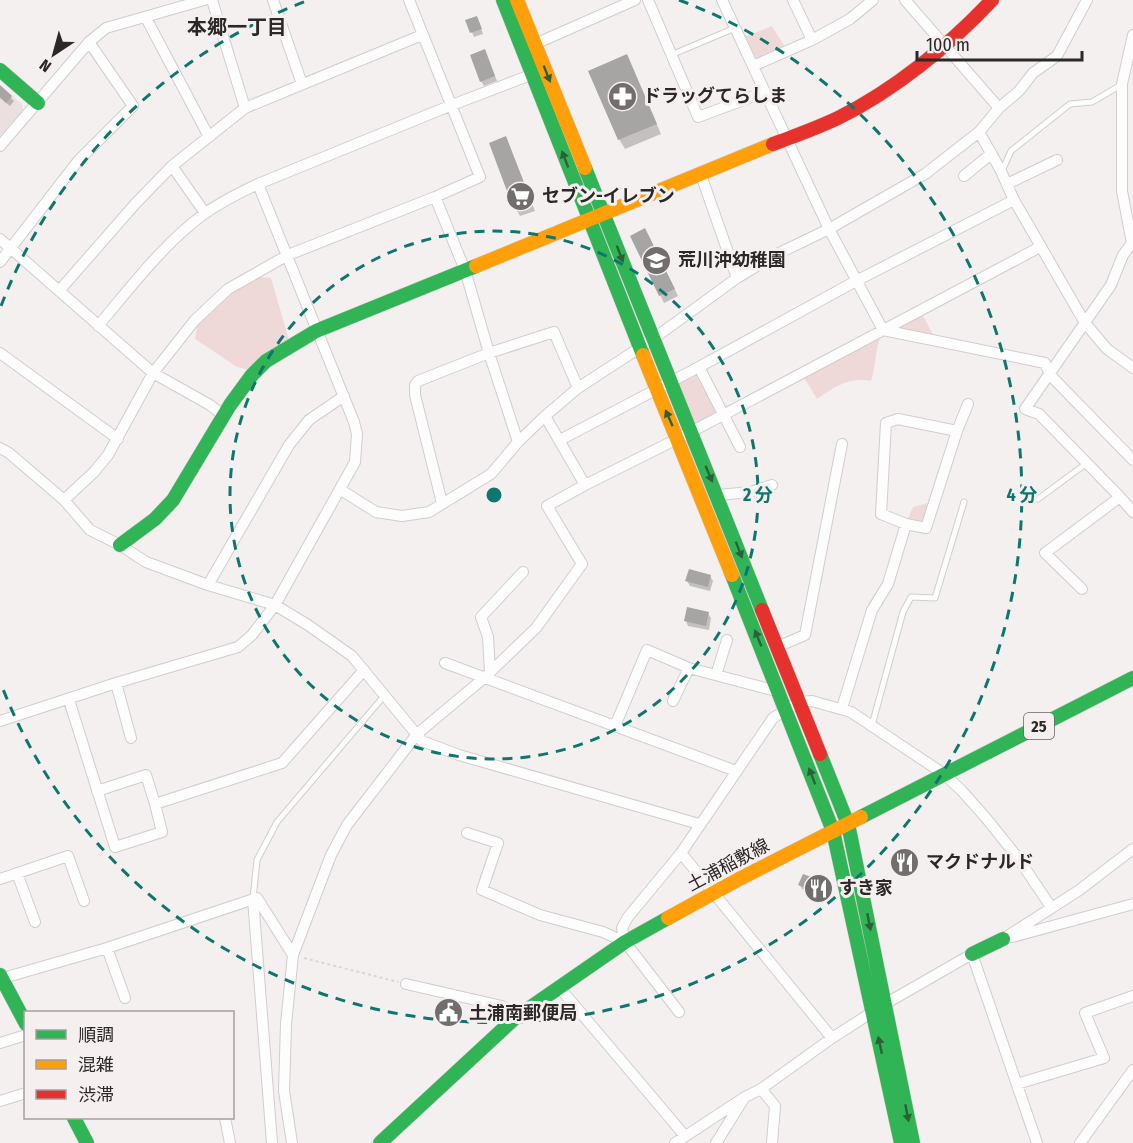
<svg xmlns="http://www.w3.org/2000/svg" width="1133" height="1143" font-family="'Fira Sans Condensed','Noto Sans JP',sans-serif">
<style>
.built{fill:#ebe0df}
.green{fill:#eed9d8}
.shadow{fill:#0003}
.building{fill:#a7a4a4}
.lines{fill:none;stroke-linecap:round;stroke-linejoin:round}
.lane-casing{stroke:#d1cdcd;stroke-width:7}
.street-casing{stroke:#d1cdcd;stroke-width:12}
.fast-casing{stroke:#d1cdcd;stroke-width:15}
.slow-casing{stroke:#d1cdcd;stroke-width:15}
.jam-casing{stroke:#d1cdcd;stroke-width:15}
.path{stroke:#d8d7d7;stroke-width:2;stroke-dasharray:3 3;stroke-linecap:butt}
.lane{stroke:#fefdfd;stroke-width:5}
.street{stroke:#fefdfd;stroke-width:10}
.fast{stroke:#30b455;stroke-width:14}
.slow{stroke:#ff9f0a;stroke-width:14}
.jam{stroke:#e5322d;stroke-width:14}
.oneway{fill:#2d603a}
.ring{fill:none;stroke:#0f766e;stroke-width:3;stroke-dasharray:10 8}
.labels{text-anchor:middle;stroke-width:6;stroke-linejoin:round;paint-order:stroke}
.shield{fill:#f6efef;stroke:#686464;stroke-width:1.5}
.shield-label{font-size:16px;font-weight:bold;fill:#2b2828}
.poi-label{font-size:18px;font-weight:bold;fill:#2b2828;stroke:#f6efef;text-anchor:start}
.street-label{font-size:18px;fill:#2b2828;stroke:#f6efef}
.neighbourhood-label{font-size:20px;font-weight:bold;fill:#2b2828;stroke:#f6efef}
.centre{fill:#0f766e;stroke:#f6efef;stroke-width:3}
.ring-label{font-size:18px;text-anchor:middle;font-weight:bold;fill:#0f766e;stroke:#f6efef;stroke-width:6;stroke-linejoin:round;paint-order:stroke}
</style>
<rect width="100%" height="100%" fill="#f5f0f0"/>
<!-- built -->
<path class="built" d="M0,85L22,104L23,110L0,136Z"/>
<!-- green -->
<path class="green" d="M772,26L785,47L754,63L738,27L747,36Z
M257,277L271,278L289,340L250,370L237,367L195,339L198,323L231,293Z
M921,312L936,340L888,330Z
M882,333C875,348 876,366 871,381C850,376 833,388 817,399L802,374Z
M698,370L720,413L692,429L672,383Z
M932,502L925,524L907,521L913,507Z"/>
<!-- shadow -->
<path class="shadow" d="M467,21L479,22L483,34L474,37Z
M487,56L497,81L484,86L481,81Z
M627,56L661,134L625,149L619,139Z
M0,87L14,101L10,106L0,98Z
M506,138L535,211L520,216L516,209Z
M632,236L649,237L678,296L664,303Z
M710,576L713,581L710,591L690,586L687,581Z
M708,613L711,618L709,630L688,626L686,621Z
M826,883L829,887L823,899L802,889L800,885Z"/>
<!-- building -->
<path class="building" d="M477,16L482,29L470,33L465,20Z
M485,49L495,76L480,82L470,55Z
M627,54L657,124L618,140L588,71Z
M0,85L12,96L6,103L0,97Z
M506,136L532,203L514,210L489,143Z
M645,228L675,289L659,296L630,236Z
M689,569L711,575L708,587L685,581Z
M687,607L709,612L706,626L684,621Z
M803,874L811,877L813,875L827,881L821,895L798,885Z"/>
<g class="lines">
<defs>
<path id="lane" d="M671,55L735,28
M1002,171L1011,151L1070,104L1092,102L1121,85
M1038,499L1087,463
M872,725L903,612L911,597L935,598L964,502
M253,899L257,860L277,822L384,696"/>
<path id="street" d="M212,0L245,108
M273,0L302,84
M648,0L698,117L765,92
M722,0L829,229L883,330
M793,0L812,40
M905,0L999,108
M1087,0L1057,56L1033,73L1019,91L999,108L979,132L1000,169L1014,200L1085,323L1107,349L1133,368
M146,18L208,135
M535,44L635,0
M753,66L812,40L850,19L873,0
M0,146L89,42L106,28L204,0
M172,166L205,213
M701,175L737,278
M964,176L991,154
M1007,184L1057,160
M435,197L465,270L489,353L518,442
M0,239L153,373L210,405L223,415
M0,262L78,161L133,106L89,42
M59,291L136,203L172,166L245,108L422,35
M98,326C131,287 163,244 204,214C221,202 239,193 258,184L452,105L533,74
M883,330L1045,363L1050,375L1133,460
M0,353L118,439
M699,367L856,281L1014,200
M545,416L585,485L691,432L1040,247
M957,431L968,404
M560,440L699,367L740,447
M0,448L9,453L64,500L90,530L120,545L146,562L208,585L275,605L308,625L352,656L422,741L459,755L699,824
M341,490L376,512L402,516L429,512L491,474L518,442L545,416L578,388L653,339L737,278L775,255L829,229L925,174L979,132
M718,495L751,492L772,485
M1120,497L1133,512
M64,500L94,472L108,455L153,373L195,320L228,289L288,255L435,197L480,177L409,0
M442,503L415,395V385L418,381L489,353L554,332L578,388
M208,585L289,445L309,420L344,396
M1082,589L1045,553L1120,497L1039,414L1025,409L1111,285L1123,255L1132,243L1122,191V84L1133,35
M777,647L805,635L842,444
M445,663L736,771
M490,672L488,637L481,617L523,572
M716,675L727,640
M116,683L131,738
M69,700L115,847L162,832L155,804L282,763L364,670
M673,701L689,668
M842,708L872,610L888,584L906,524L881,514L886,423L898,419L957,431L926,528L906,524
M0,721L116,683L238,647L252,635L275,605L355,462L357,434L354,422L258,184
M615,726L647,650L689,668L780,692
M97,791L146,775L155,804
M467,833L498,843L482,890L540,915L603,932L625,942L679,1012
M681,853L832,1038
M17,873L35,922
M0,879L68,856L84,901
M253,899L272,1143
M1012,937L1133,904
M1003,939L1078,891L1133,849
M625,942L622,928L628,917L681,853L773,718L798,702L812,701L851,712L944,774L962,791L986,818L1018,858L1051,907
M107,948L125,998
M0,979L107,948L257,898L293,955
M406,984L502,1006L515,1018
M559,987L685,1136
M0,1043L26,1035
M1017,1084L1104,1058L1085,1013L1133,996
M761,1089L775,1106L772,1143
M0,1101L26,1093
M225,1118L230,1143
M292,1143L284,1091L286,1024L293,955L331,855L347,825L417,734L484,678L536,628L582,564L547,506L585,485
M675,1143L745,1097L761,1089L832,1038L885,1004L972,954L1037,1143
M716,1143L743,1100
M1080,1143L1133,1070"/>
<path id="fast" d="M503,0L643,355
M0,70L38,103
M585,168L762,610
M120,545L155,519L173,500L230,405L252,375L266,361L316,331L476,266
M732,575L833,831L901,1143
M820,754L848,824L913,1143
M861,817L1133,678
M972,954L1003,939
M0,975L26,1024
M74,1118L87,1143
M380,1143L515,1018L625,942L668,918"/>
<path id="slow" d="M517,0L585,168
M476,266L773,144
M643,355L732,575
M668,918L739,879L861,817"/>
<path id="jam" d="M773,144C795,136 817,128 838,118C893,91 950,45 992,0
M762,610L820,754"/>
</defs>
<!-- lane casing -->
<use href="#lane" class="lane-casing"/>
<!-- street casing -->
<use href="#street" class="street-casing"/>
<!-- fast casing -->
<use href="#fast" class="fast-casing"/>
<!-- slow casing -->
<use href="#slow" class="slow-casing"/>
<!-- jam casing -->
<use href="#jam" class="jam-casing"/>
<!-- path -->
<path class="path" d="M304,958L398,982"/>
<!-- lane -->
<use href="#lane" class="lane"/>
<!-- street -->
<use href="#street" class="street"/>
<!-- fast -->
<use href="#fast" class="fast"/>
<!-- slow -->
<use href="#slow" class="slow"/>
<!-- jam -->
<use href="#jam" class="jam"/>
</g>
<!-- one-way arrows -->
<defs><path id="oneway-solid" d="M-6-.8H1V-3.2L6.5 0L1 3.2V.8H-6Z" transform="scale(1.5)"/></defs>
<g class="oneway">
<use href="#oneway-solid" transform="translate(547 74) rotate(68)"/>
<use href="#oneway-solid" transform="translate(565 159) rotate(-111)"/>
<use href="#oneway-solid" transform="translate(620 254) rotate(69)"/>
<use href="#oneway-solid" transform="translate(669 418) rotate(-114)"/>
<use href="#oneway-solid" transform="translate(709 474) rotate(67)"/>
<use href="#oneway-solid" transform="translate(739 550) rotate(69)"/>
<use href="#oneway-solid" transform="translate(758 638) rotate(-112)"/>
<use href="#oneway-solid" transform="translate(812 776) rotate(-111)"/>
<use href="#oneway-solid" transform="translate(869 922) rotate(79)"/>
<use href="#oneway-solid" transform="translate(880 1045) rotate(-102)"/>
<use href="#oneway-solid" transform="translate(907 1113) rotate(79)"/>
</g>
<!-- distance rings -->
<g class="ring">
<circle cx="494" cy="495" r="264"/>
<path d="M1 306A528 528 0 0 1 309 0M679 0A528 528 0 1 1 1 684"/>
</g>
<!-- icons -->
<defs>
<symbol id="pharmacy-disc" viewBox="-11 -11 22 22"><circle r="9.5" fill="#726e6e" stroke="#f6efef"/><path d="M-2-6h4v4h4v4h-4v4h-4v-4h-4v-4h4Z" fill="#fff"/></symbol>
<symbol id="supermarket-disc" viewBox="-11 -11 22 22"><circle r="9.5" fill="#726e6e" stroke="#f6efef"/><path d="M-6-5.5h2.5l.6 2H6L4.5 2H-2.5L-4.4-4H-6ZM-1.5 3.2a1.3 1.3 0 1 0 .1 0ZM3 3.2a1.3 1.3 0 1 0 .1 0Z" fill="#fff"/></symbol>
<symbol id="school-disc" viewBox="-11 -11 22 22"><circle r="9.5" fill="#726e6e" stroke="#f6efef"/><path d="M0-5L7-2L0 1L-7-2ZM-4 1L0 2.5L4 1V4Q0 6-4 4Z" fill="#fff"/></symbol>
<symbol id="restaurant-disc" viewBox="-11 -11 22 22"><circle r="9.5" fill="#726e6e" stroke="#f6efef"/><path d="M-5-6h1v4h1v-4h1v4h1v-4h1v5L-1.5 .5V6h-2V.5L-5-1ZM5-6V6H3V1.5H1.5Q1.5-4 5-6Z" fill="#fff"/></symbol>
<symbol id="civic-disc" viewBox="-11 -11 22 22"><circle r="9.5" fill="#726e6e" stroke="#f6efef"/><path d="M-.6-6.5H3V-4.5H.6V-3L4-1V1h2V6H-6V1h2V-1L-.6-3ZM-1.2 2.5V6h2.4V2.5Z" fill="#fff"/></symbol>
</defs>
<g fill-rule="evenodd">
<use href="#pharmacy-disc" x="606" y="80" width="33" height="33"/>
<use href="#supermarket-disc" x="504" y="180" width="33" height="33"/>
<use href="#school-disc" x="640" y="244" width="33" height="33"/>
<use href="#restaurant-disc" x="888" y="846" width="33" height="33"/>
<use href="#restaurant-disc" x="802" y="872" width="33" height="33"/>
<use href="#civic-disc" x="432" y="996" width="33" height="33"/>
</g>
<g class="labels">
<!-- shield labels -->
<rect class="shield" x="1024" y="713" width="30" height="26" rx="4.5"/>
<g class="shield-label">
<text x="1039" y="732">25</text>
</g>
<!-- poi labels -->
<g class="poi-label">
<text x="643" y="102">ドラッグてらしま</text>
<text x="542" y="202">セブン-イレブン</text>
<text x="678" y="266">荒川沖幼稚園</text>
<text x="926" y="868">マクドナルド</text>
<text x="839" y="894">すき家</text>
<text x="469" y="1019">土浦南郵便局</text>
</g>
<!-- street labels -->
<g class="street-label">
<text transform="translate(728 865) rotate(-28)" y="6">土浦稲敷線</text>
</g>
<!-- neighbourhood labels -->
<g class="neighbourhood-label">
<text x="237" y="34">本郷一丁目</text>
</g>
</g>
<circle cx="494" cy="495" r="9" class="centre"/>
<g class="ring-label">
<text x="758" y="501">2 分</text>
<text x="1022" y="501">4 分</text>
</g>
<!-- legend -->
<rect x="24" y="1011" width="210" height="108" fill="#f6efef" stroke="#a59f9f" stroke-width="1.5"/>
<rect x="36" y="1030" width="30" height="9" fill="#30b455" stroke="#a59f9f" stroke-width="1.5"/>
<text x="78" y="1041" font-size="18" fill="#2b2828">順調</text>
<rect x="36" y="1060" width="30" height="9" fill="#ff9f0a" stroke="#a59f9f" stroke-width="1.5"/>
<text x="78" y="1071" font-size="18" fill="#2b2828">混雑</text>
<rect x="36" y="1090" width="30" height="9" fill="#e5322d" stroke="#a59f9f" stroke-width="1.5"/>
<text x="78" y="1101" font-size="18" fill="#2b2828">渋滞</text>
<!-- north arrow -->
<g transform="translate(54 54) rotate(216)" stroke="#f6efef" stroke-width="4.5" paint-order="stroke">
<path d="M0-4.5L10 22L0 15L-10 22Z" fill="#2b2828"/>
<text y="-9" font-size="16" font-weight="bold" text-anchor="middle" fill="#2b2828">N</text>
</g>
<!-- scale -->
<path d="M917 51v9h165v-9" fill="none" stroke="#2b2828" stroke-width="3"/>
<text x="926" y="51" font-size="18" fill="#2b2828" stroke="#f6efef" stroke-width="4.5" paint-order="stroke">100 m</text>
</svg>
